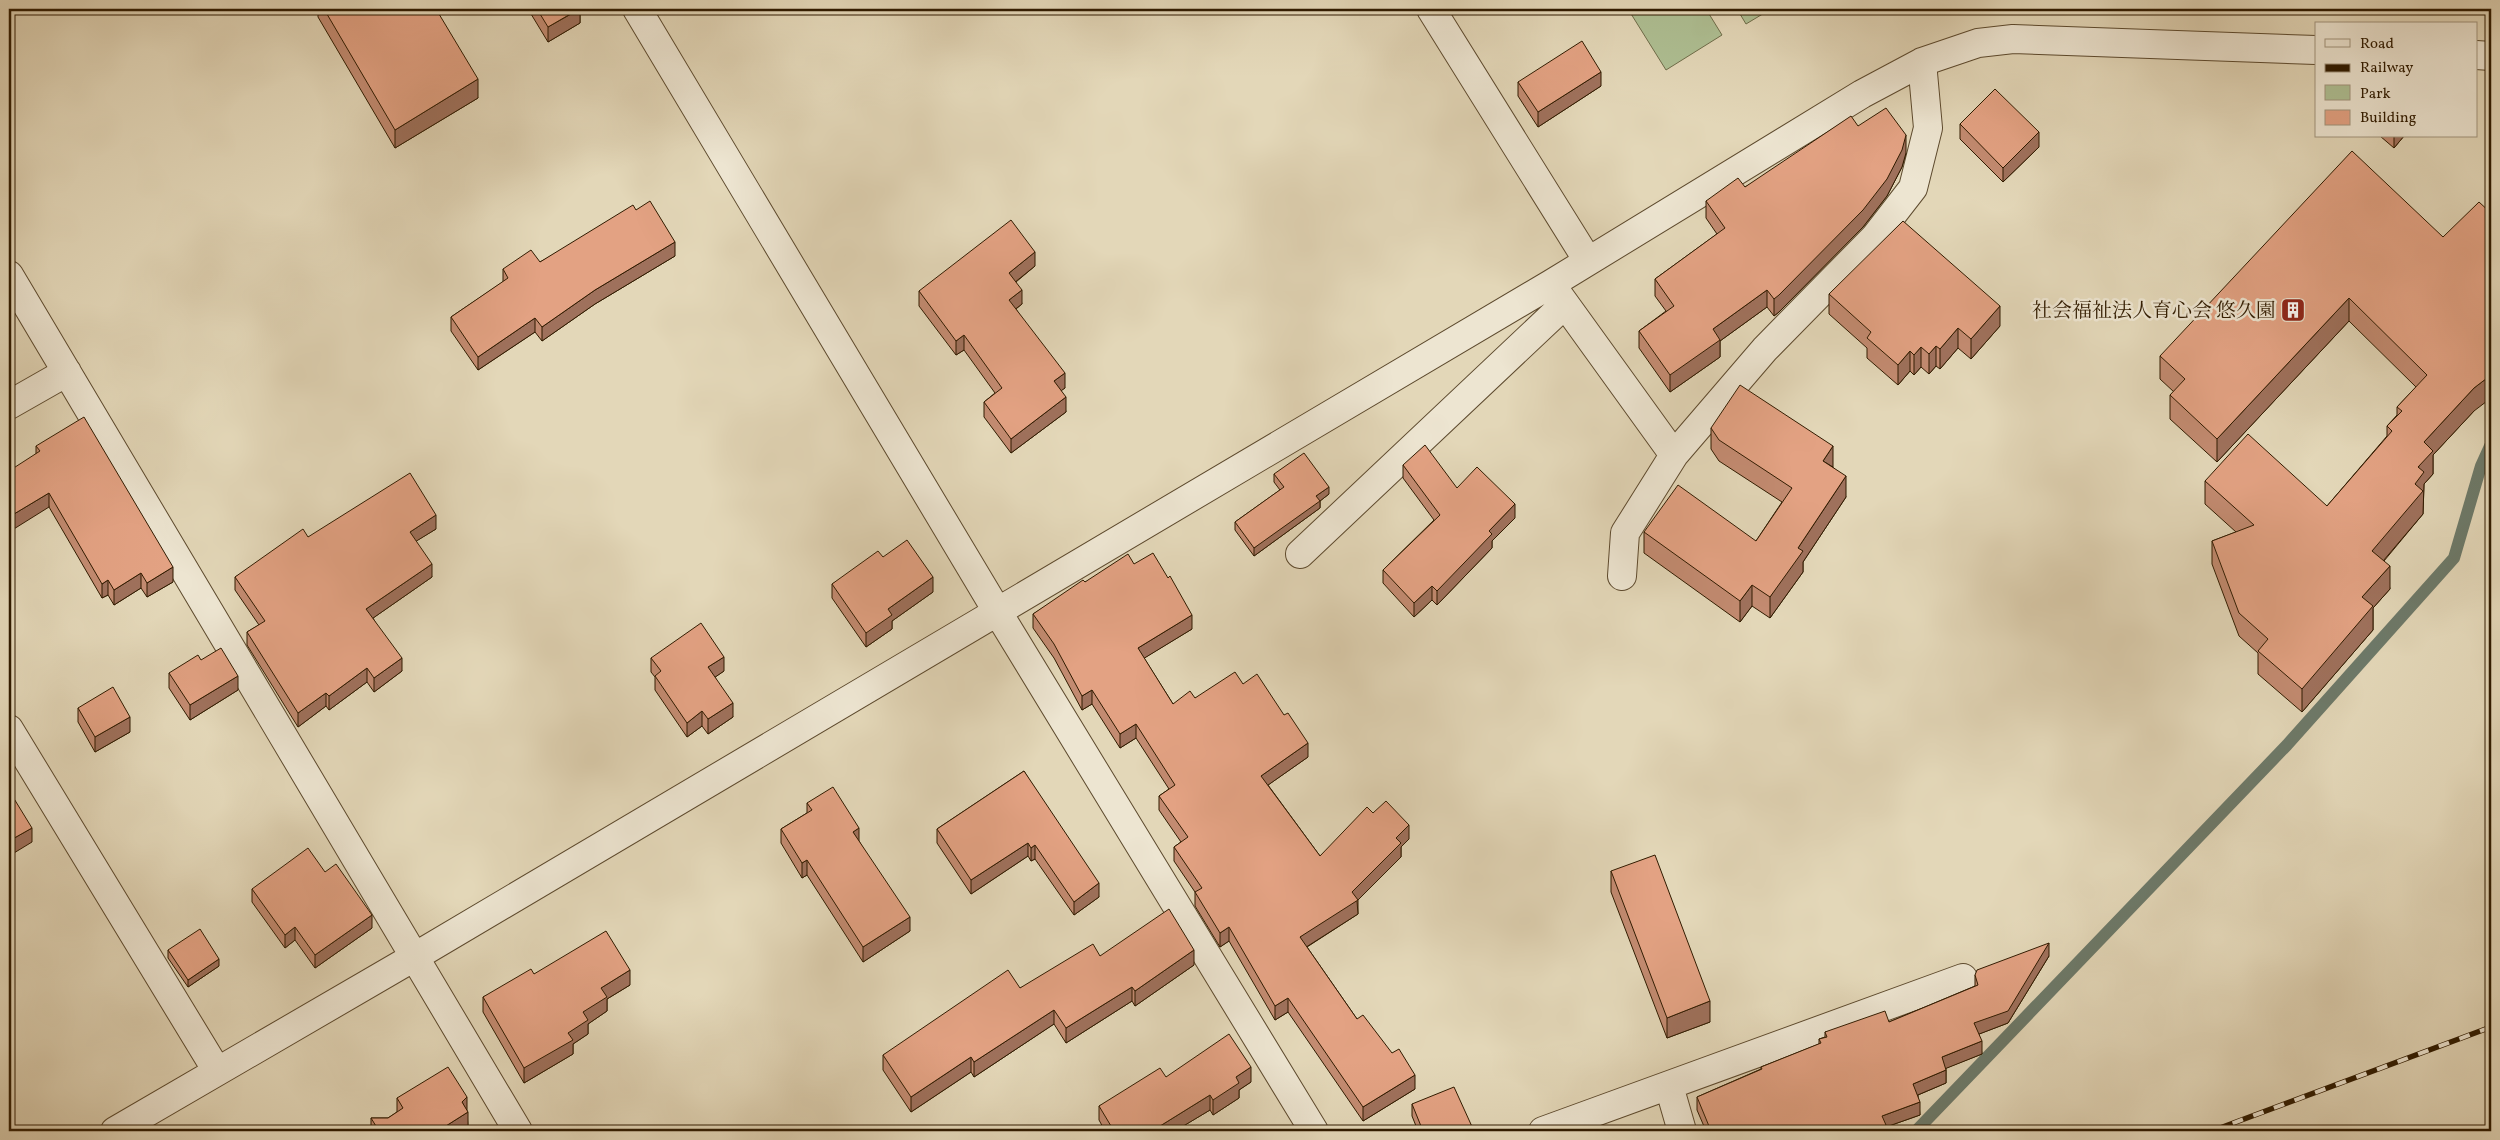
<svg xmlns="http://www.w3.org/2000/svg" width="2500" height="1140" font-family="Vollkorn,'Noto Serif JP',serif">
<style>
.green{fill:#aebf93;stroke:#6f6d4a}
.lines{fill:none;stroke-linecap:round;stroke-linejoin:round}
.stream{stroke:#6d7a6a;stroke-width:12}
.minor-casing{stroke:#5d4a2e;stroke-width:30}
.minor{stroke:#ede5d1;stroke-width:28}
.rail-casing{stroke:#301b00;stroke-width:5.5}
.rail{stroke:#ede5d1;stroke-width:4;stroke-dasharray:11;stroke-linecap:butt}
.wall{fill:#c38b71;stroke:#301b00}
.shaded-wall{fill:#9f715c;stroke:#301b00}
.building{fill:#e3a283;stroke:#301b00}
.labels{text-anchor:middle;stroke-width:5;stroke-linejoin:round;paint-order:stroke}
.poi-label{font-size:20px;fill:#301b00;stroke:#ede5d1;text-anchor:end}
</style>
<rect width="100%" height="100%" fill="#e3d7b8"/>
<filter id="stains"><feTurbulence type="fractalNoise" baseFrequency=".004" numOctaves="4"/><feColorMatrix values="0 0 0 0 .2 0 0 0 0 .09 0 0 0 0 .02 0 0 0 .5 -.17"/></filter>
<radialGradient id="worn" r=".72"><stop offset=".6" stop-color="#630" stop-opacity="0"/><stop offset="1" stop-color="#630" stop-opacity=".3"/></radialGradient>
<!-- green -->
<path class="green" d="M1628,9H1706L1722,35L1666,70Z
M1737,9H1771L1746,24Z"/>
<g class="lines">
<!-- stream -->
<path class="stream" d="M1916,1131L2287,745L2454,558L2481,466L2491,444"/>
<defs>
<path id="minor" d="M637,9L997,611L1314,1131
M1431,9L1588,261
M2476,55L2491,56
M9,275L518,1131
M1555,290L1674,455
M9,405L67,372
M1300,554L1565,304
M1622,576L1625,533L1674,455L1765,349L1875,237L1913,188L1928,128L1922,62
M9,729L217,1071
M1669,1086L1682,1131
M115,1131L416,956L1551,284L1862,94L1922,62L1978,43L2013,39L2316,50
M1543,1131L1963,978"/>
</defs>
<!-- minor casing -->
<use href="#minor" class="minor-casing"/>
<!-- minor -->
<use href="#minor" class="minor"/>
<defs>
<path id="rail" d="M2212,1131L2491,1027"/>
</defs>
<!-- rail casing -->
<use href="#rail" class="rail-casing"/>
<!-- rail -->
<use href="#rail" class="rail"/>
</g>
<!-- wall -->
<path class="wall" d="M318,9H436L478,98L395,148L318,17Z
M528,9H580V23L548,42Z
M1518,82L1601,86L1538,127L1518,96Z
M1960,124L2039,147L2003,182L1960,139Z
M1858,126L1906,153L1902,167L1887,196L1863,227L1779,312L1774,316L1767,307L1720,341V357L1670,392L1639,348V331L1666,311L1655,296V279L1717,234L1706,218V201L1745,187Z
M2380,136H2404L2394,148Z
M636,210L675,256L595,304L542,341L535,332L478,370L451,331V317L503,282V269L540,262Z
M2443,237L2474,411L2433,455V474L2424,484L2423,514L2384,561L2390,589L2373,608V630L2302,712L2258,674V653L2239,636L2212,564V541L2236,532L2205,504V481L2327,506L2387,436V426L2397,415V407L2416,387L2349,321L2217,462L2170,419V395L2174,392L2160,379V356Z
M1035,266L1016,282L1022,304L1016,309L1065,388L1061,390L1066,412L1011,453L984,417V402L995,393L964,350L956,355L919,306V291Z
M1829,294L2000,326L1971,359L1958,348L1940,369L1936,366L1929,374L1921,367L1914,375L1910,371L1898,385L1867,358V348L1829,314Z
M1711,428L1833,467L1846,497L1803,562V572L1770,618L1752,606L1740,622L1644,553V532L1756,541L1782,502L1719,461L1711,449Z
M36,446L173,582L147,597L141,588L114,605L108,595L102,598L49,507L36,454Z
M1403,465L1457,488L1515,518L1492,541V548L1437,605L1432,600L1414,617L1383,583V570L1434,520L1403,478Z
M1274,474L1329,494L1320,501V508L1254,556L1235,530V522L1280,490L1274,482Z
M436,529L416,541L432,577L373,618L402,671L374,692L367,682L329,710L326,706L298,727L247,645V632L259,625L235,590V577L308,537Z
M883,557L933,592L892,621V629L866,647L832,598V584Z
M1134,564L1192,629L1144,658L1173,704L1195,698L1243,684L1308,757L1268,785L1320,856L1373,813L1409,839L1401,847V857L1358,900V914L1307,947L1357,1019L1415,1089L1363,1121L1288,1012L1275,1020L1229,941L1220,947L1195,906V892L1174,861V847L1181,842L1159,810V796L1169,789L1136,738L1120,748L1092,704L1082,710L1054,658L1033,628V614L1085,582Z
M651,658L724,671L715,677L733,717L708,734L702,726L687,737L655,690V677L651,672Z
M169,673L238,690L190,720L169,688Z
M78,708L130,732L95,752L78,722Z
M1024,771L1099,897L1074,915L1035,859L1031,861L1028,856L971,894L937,843V829Z
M807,803L859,841L910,931L863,962L807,875L802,878L781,843V829L807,813Z
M1611,871L1710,1022L1667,1038L1611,892Z
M325,872L372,928L315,968L295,940L285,948L252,902V889Z
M168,950L219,966L188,987L168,958Z
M1100,956L1194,965L1135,1006L1132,1001L1066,1043L1054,1024L974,1077L971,1072L911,1112L883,1070V1055L1020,988Z
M2049,956L2008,1023L1979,1034L1982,1054L1946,1068V1083L1918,1095L1920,1115L1886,1127V1131H1706L1697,1110V1097L1761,1069V1067L1819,1044V1039L1825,1037V1032L1889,1022L1975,986V975Z
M534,974L630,985L607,999V1011L588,1024V1034L573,1044V1054L524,1083L483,1012V997Z
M1166,1077L1251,1082L1239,1090V1098L1213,1115L1210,1110L1175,1131H1105L1099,1120V1106Z
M397,1098L467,1111L468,1127L461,1131H371V1118H388L397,1112Z
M1412,1104L1474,1131H1418L1412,1116Z"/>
<!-- shaded-wall -->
<path class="shaded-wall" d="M580,9V23L548,42V27Z
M1601,72V86L1538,127V112Z
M478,79V98L395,148V130Z
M2039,132V147L2003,182V168Z
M1906,135V153L1902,167L1887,196L1863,227L1779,312L1774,316V299Z
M2394,136H2404L2394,148Z
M675,242V256L595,304L542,341V327L595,290Z
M1035,252V266L1009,287V273Z
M1022,290V304L1009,314V300Z
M1767,290V307L1720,341V357L1670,392V375L1713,329Z
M2349,298V321L2217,462V439Z
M2000,306V326L1971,359V339Z
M535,318V332L478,370V357Z
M1958,328V348L1940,369V349Z
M964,335V350L956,355V341Z
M1936,346V366L1929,374V354Z
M1921,347V367L1914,375V355Z
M1910,351V371L1898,385V365Z
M1065,373V388L1054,396V381Z
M2491,375V398L2474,411L2433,455V474L2424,484L2423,514L2372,574V551L2415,484L2424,442L2474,388Z
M1066,397V412L1011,453V439Z
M1833,446V467L1823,461Z
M1846,476V497L1803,562V572L1770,618V597L1798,548Z
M1329,487V494L1320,501V508L1254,556V548L1316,496Z
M49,493V507L9,532V517Z
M1515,504V518L1492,541V548L1437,605V591L1489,531Z
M436,515V529L410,545V532Z
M432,564V577L366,623V609Z
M2390,566V589L2373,608V630L2302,712V689L2362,597Z
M173,567V582L147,597V583Z
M141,573V588L114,605V590Z
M933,577V592L892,621V629L866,647V633L888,609Z
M108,580V595L102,598V584Z
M1752,585V606L1740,622V601Z
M1432,586V600L1414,617V603Z
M11,593V607L9,608V594Z
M1192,615V629L1138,662V648Z
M724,657V671L708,682V667Z
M402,658V671L374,692V678Z
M367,668V682L329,710V696Z
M238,676V690L190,720V705Z
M1092,690V704L1082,710V696Z
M326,693V706L298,727V713Z
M733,703V717L708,734V719Z
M702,711V726L687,737V723Z
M130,717V732L95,752V737Z
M1136,724V738L1120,748V734Z
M1308,743V757L1261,790V776Z
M1409,825V839L1401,847V857L1357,901L1358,914L1300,951V937L1352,892L1396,838Z
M32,828V842L9,856V841Z
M859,828V843L853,832Z
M1028,843V856L971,894V880Z
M1035,845V859L1031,861V848Z
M807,860V875L802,878V863Z
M1099,883V897L1074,915V902Z
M372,915V928L315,968V955Z
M910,917V931L863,962V947Z
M295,927V940L285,948V935Z
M1229,927V941L1220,947V933Z
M2049,943V956L2008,1023L1974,1036V1023Z
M1194,950V965L1135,1006V991Z
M219,959V966L188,987V980Z
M630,970V985L607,999V1011L588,1024V1034L573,1044V1054L524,1083V1068L568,1033L601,988Z
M1132,987V1001L1066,1043V1028Z
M1288,998V1012L1275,1020V1006Z
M1710,1001V1022L1667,1038V1018Z
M1054,1010V1024L974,1077V1062Z
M1982,1041V1054L1942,1070V1057Z
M971,1057V1072L911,1112V1097Z
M1251,1067V1082L1239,1090V1098L1213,1115V1100L1236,1077Z
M1946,1070V1083L1913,1097V1084Z
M1415,1075V1089L1363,1121V1107Z
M1210,1095V1110L1175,1131H1152Z
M467,1097V1112L462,1102Z
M1920,1102V1115L1886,1127V1131H1871L1882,1116Z
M468,1112V1127L461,1131H438Z"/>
<!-- building -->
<path class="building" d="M324,9H436L478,79L395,130Z
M537,9H579L548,27Z
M1582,41L1601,72L1538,112L1518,82Z
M1995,89L2039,132L2003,168L1960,124Z
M1886,108L1906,135L1902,150L1887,179L1863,210L1779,295L1774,299L1767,290L1713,329L1720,340L1670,375L1639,331L1674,306L1655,279L1725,228L1706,201L1738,178L1745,187L1851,116L1858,126Z
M2352,151L2443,237L2479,202L2491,213V375L2474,388L2424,442L2433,451L2418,467L2424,472L2415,484L2423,491L2372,551L2390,566L2362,597L2373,606L2302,689L2258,651L2268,639L2239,613L2212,541L2254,525L2205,481L2248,434L2327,506L2392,431L2387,426L2402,411L2397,407L2427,375L2349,298L2217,439L2170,395L2185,379L2160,356Z
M650,201L675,242L595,290L542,327L535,318L478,357L451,317L508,278L503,269L531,250L540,262L633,205L636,210Z
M1011,220L1035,252L1009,273L1022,290L1009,300L1065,373L1054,381L1066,397L1011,439L984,402L1002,388L964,335L956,341L919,291Z
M1903,221L2000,306L1971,339L1958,328L1940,349L1936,346L1929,354L1921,347L1914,355L1910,351L1898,365L1867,338L1871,332L1829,294Z
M1740,385L1833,446L1823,461L1846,476L1798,548L1803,551L1770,597L1752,585L1740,601L1644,532L1678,485L1756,541L1792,488L1719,440L1711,428Z
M84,417L173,567L147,583L141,573L114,590L108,580L102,584L49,493L9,517V471L40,451L36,446Z
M1425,445L1457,488L1477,467L1515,504L1489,531L1492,534L1437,591L1432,586L1414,603L1383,570L1440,515L1403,465Z
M1304,453L1329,487L1316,496L1320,501L1254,548L1235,522L1284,487L1274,474Z
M410,473L436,515L410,532L432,564L366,609L402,658L374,678L367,668L329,696L326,693L298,713L247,632L265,621L235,577L303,529L308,537Z
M907,540L933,577L888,609L892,615L866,633L832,584L878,551L883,557Z
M1153,553L1168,578L1170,576L1192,615L1138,648L1173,704L1190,691L1195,698L1235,672L1243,684L1257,674L1284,715L1288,713L1308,743L1261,776L1320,856L1367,807L1373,813L1386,801L1409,825L1396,838L1401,843L1352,892L1358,900L1300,937L1357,1019L1363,1015L1392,1053L1399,1049L1415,1075L1363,1107L1288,998L1275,1006L1229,927L1220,933L1195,892L1202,888L1174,847L1188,837L1159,796L1175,785L1136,724L1120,734L1092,690L1082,696L1054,644L1033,614L1083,580L1085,582L1128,554L1134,564Z
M701,623L724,657L708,667L733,703L708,719L702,711L687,723L655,676L661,671L651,658Z
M221,648L238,676L190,705L169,673L198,655L201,660Z
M113,687L130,717L95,737L78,708Z
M1024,771L1099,883L1074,902L1035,845L1031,848L1028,843L971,880L937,829Z
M833,787L859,828L853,832L910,917L863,947L807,860L802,863L781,829L812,810L807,803Z
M13,797L32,828L9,841V799Z
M308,848L325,872L336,864L372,915L315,955L295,927L285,935L252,889Z
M1655,855L1710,1001L1667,1018L1611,871Z
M1169,909L1194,950L1135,991L1132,987L1066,1028L1054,1010L974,1062L971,1057L911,1097L883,1055L1008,970L1020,988L1093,944L1100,956Z
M200,929L219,959L188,980L168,950Z
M606,931L630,970L601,988L607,997L583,1012L588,1020L568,1033L573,1040L524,1068L483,997L531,969L534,974Z
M2049,943L2008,1011L1974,1023L1982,1041L1942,1057L1946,1070L1913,1084L1920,1102L1882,1116L1886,1125L1871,1131H1711L1697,1097L1762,1069L1761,1067L1821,1043L1819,1039L1827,1037L1825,1032L1885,1011L1889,1022L1978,985L1975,975L1977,970Z
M1229,1034L1251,1067L1236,1077L1239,1083L1213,1100L1210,1095L1152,1131H1114L1099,1106L1160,1068L1166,1077Z
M448,1067L467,1097L462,1102L468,1112L438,1131H379L371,1118H388L403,1108L397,1098Z
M1454,1087L1474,1131H1423L1412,1104Z"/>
<!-- icons -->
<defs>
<symbol id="building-square" viewBox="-11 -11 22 22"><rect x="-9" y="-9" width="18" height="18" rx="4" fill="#8f2418" stroke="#ede5d1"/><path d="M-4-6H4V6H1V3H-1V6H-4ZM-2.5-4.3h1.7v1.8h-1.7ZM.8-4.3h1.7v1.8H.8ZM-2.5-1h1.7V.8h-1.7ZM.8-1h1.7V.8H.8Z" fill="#fff"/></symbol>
</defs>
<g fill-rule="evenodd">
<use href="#building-square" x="2279" y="296" width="28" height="28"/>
</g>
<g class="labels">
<!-- poi labels -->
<g class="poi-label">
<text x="2276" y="317">社会福祉法人育心会 悠久園</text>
</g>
</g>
<!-- margin -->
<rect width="2500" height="1140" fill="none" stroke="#e3d7b8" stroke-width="30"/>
<rect x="10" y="10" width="2480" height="1120" fill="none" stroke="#301b00" stroke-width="2.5"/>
<rect x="15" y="15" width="2470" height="1110" fill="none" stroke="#301b00"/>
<!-- legend -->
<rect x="2315" y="22" width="162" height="115" fill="#ede5d1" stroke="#a1947d"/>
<rect x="2325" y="39" width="25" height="8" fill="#ede5d1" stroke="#a1947d"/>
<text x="2360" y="48" font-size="15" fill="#301b00">Road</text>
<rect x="2325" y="64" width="25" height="8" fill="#301b00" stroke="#a1947d"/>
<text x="2360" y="72" font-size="15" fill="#301b00">Railway</text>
<rect x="2325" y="85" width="25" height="15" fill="#aebf93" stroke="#a1947d"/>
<text x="2360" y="98" font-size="15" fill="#301b00">Park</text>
<rect x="2325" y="110" width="25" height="15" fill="#e3a283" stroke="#a1947d"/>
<text x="2360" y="122" font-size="15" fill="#301b00">Building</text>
<rect width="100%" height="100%" filter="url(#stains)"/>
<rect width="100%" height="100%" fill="url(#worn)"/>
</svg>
